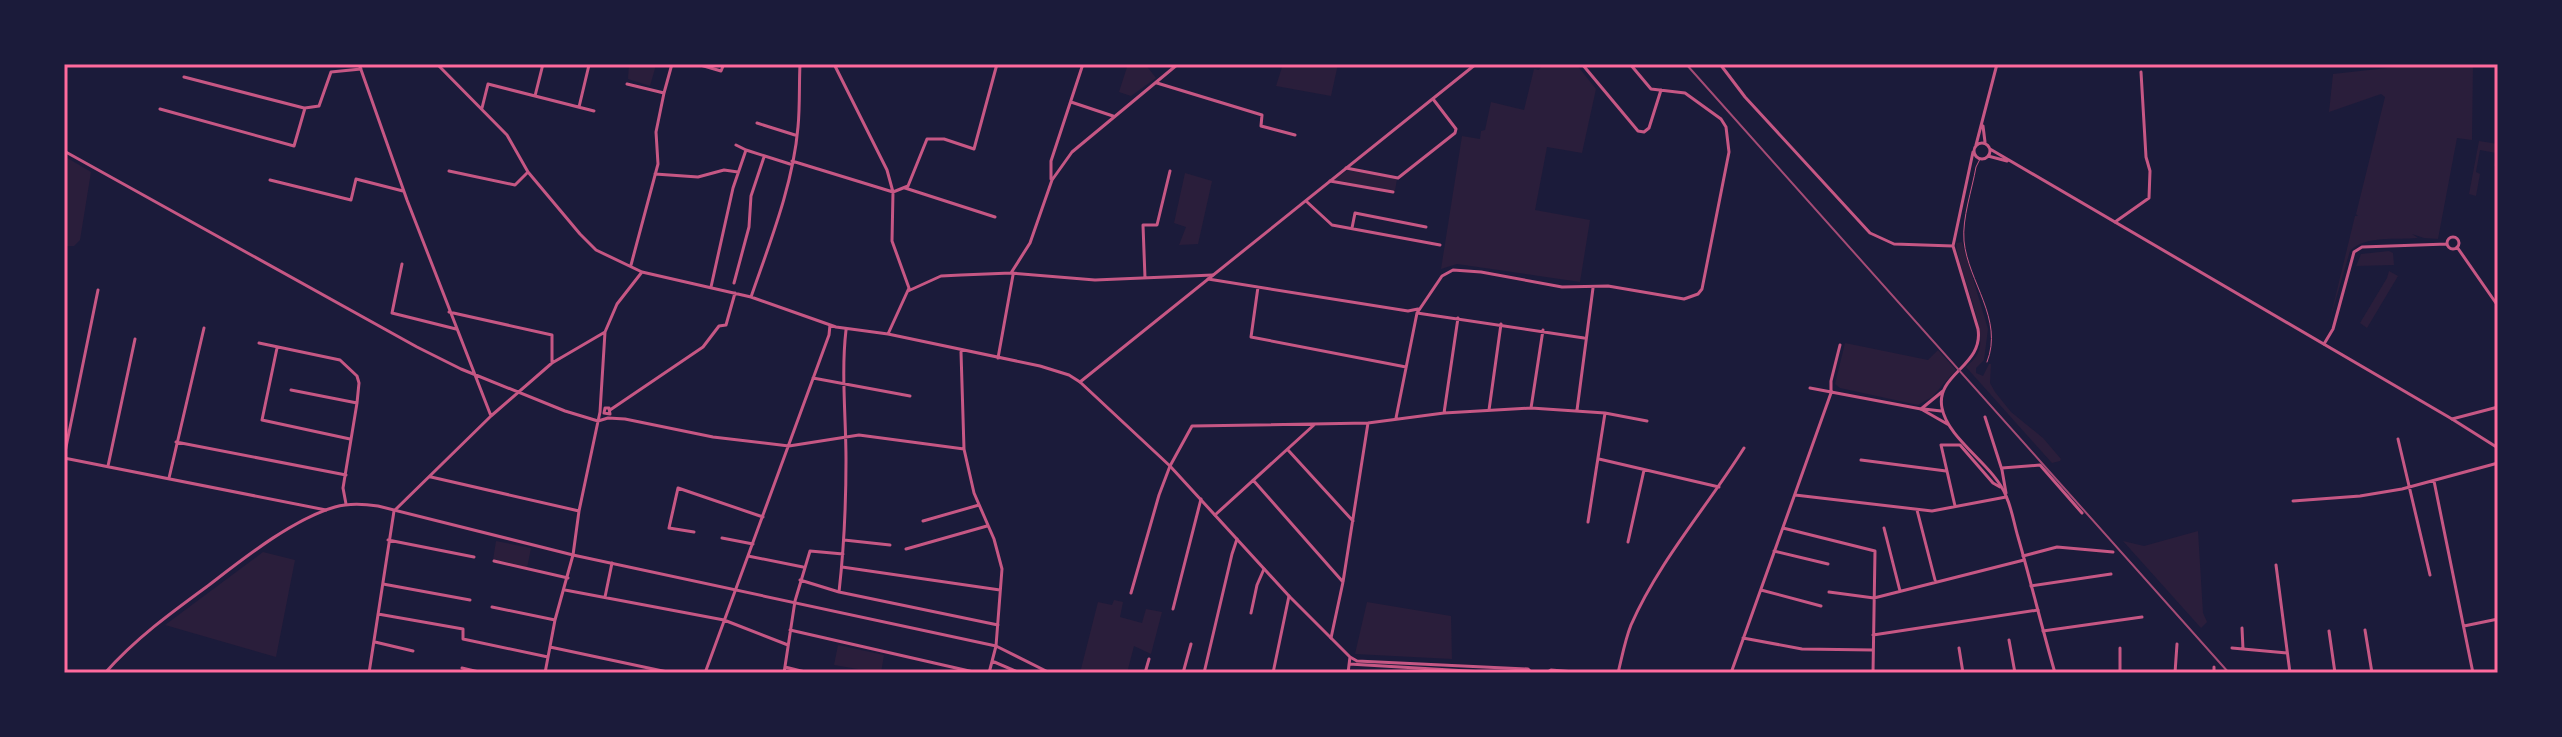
<svg xmlns="http://www.w3.org/2000/svg" width="2562" height="737" viewBox="0 0 2562 737" font-family="'Noto Sans',sans-serif">
  <style>
    .green { fill: #2a1e3b }
    .lines { fill: none; stroke-linecap: round; stroke-linejoin: round }
    .service { stroke: #c65784; stroke-width: 1 }
    .minor { stroke: #c65784; stroke-width: 3 }
    .tertiary { stroke: #c65784; stroke-width: 3 }
    .rail { stroke: #a44b75; stroke-width: 2 }
    .neatline { fill: none; stroke: #ff6b9d; stroke-width: 3 }
  </style>
  <rect width="100%" height="100%" fill="#1b1b3a"/>
  <path class="green" d="M629 64 656 65 650 86 628 79Z
    M1128 64H1145L1156 78 1131 96 1119 92Z
    M1283 64H1338L1331 96 1276 86Z
    M1543 64H1576L1596 89 1582 153 1547 147 1535 210 1590 220 1580 282 1457 264 1441 269 1462 136 1480 139 1481 131 1485 130 1491 102 1524 110 1534 69 1539 70Z
    M2398 64H2473L2472 140 2457 138 2438 239 2424 238 2412 234 2418 238C2397 240 2365 235 2350 251L2329 323 2355 216H2358L2356 214 2385 97 2381 94 2329 112 2333 74 2396 67Z
    M2479 141 2498 144V167L2494 166 2496 153 2480 150 2476 172 2480 174 2476 196 2469 194Z
    M64 156 91 172 80 240 74 246H64Z
    M1348 170 1397 179 1395 191 1333 180Z
    M1185 173 1212 181 1198 244 1179 245 1186 227 1174 223Z
    M1962 242 1988 329 1984 360 1976 368V373L1983 376 1989 364H1991L1990 383 1995 392 2011 412 2043 438 2061 459 2060 461 2052 463 1966 367C1970 363 1976 358 1978 353 1989 332 1958 270 1956 243Z
    M2389 251 2393 253 2394 265 2356 266 2361 254Z
    M2389 271 2398 276 2367 328 2360 323 2387 278Z
    M1845 343 1928 360 1938 350 1956 370 1932 397 1918 405 1840 388 1835 384Z
    M2198 531 2203 613 2207 622 2201 628 2123 541 2144 546Z
    M496 541 531 548 527 568 493 560Z
    M263 552 295 560 276 657 165 625Z
    M1114 600 1123 602 1120 617 1142 623 1146 609 1162 612 1151 654 1134 646 1127 673H1080L1098 602 1112 605Z
    M1367 602 1451 616 1452 659 1355 654Z
    M838 645 884 655 881 673 834 665Z"/>
  <g class="lines">
    <path class="service" d="M1980 159 1976 167C1972 190 1962 218 1964 241 1968 282 2004 319 1987 362"/>
    <path class="minor" d="M359 64 407 200 491 416
      M437 64 507 135 528 172 580 234 596 250 642 272 751 297 836 327 888 334 1040 366 1069 375 1080 382
      M697 64 721 71 724 64
      M834 64 887 170 893 192 892 241 909 288 888 334
      M1582 64 1638 131 1644 132 1649 128 1661 90
      M184 77 304 108
      M1157 83 1262 115 1261 126 1295 135
      M627 84 664 93 672 64
      M535 96 543 64
      M1071 102 1113 116
      M579 107 589 65 584 64
      M482 108 488 84 594 111
      M160 109 294 146 305 108 319 106 331 72 361 69
      M757 123 795 135
      M736 145 746 150
      M64 151 417 347 461 369 565 411 598 421 608 418 625 419 713 437 789 446 859 435 964 449
      M792 161 893 192 908 186 927 139H944L974 149 997 64
      M1346 168 1398 178 1455 133 1456 129 1433 99
      M449 171 515 185 527 173
      M655 174 698 177 724 170 738 172
      M1051 179V161L1083 64
      M270 180 351 200 356 179 403 191
      M1330 181 1393 192
      M905 188 995 217
      M1306 201 1332 225 1440 245
      M2115 222 2149 198 2150 171 2146 157 2141 72
      M1352 228 1355 213 1426 227
      M2447 243a6 6 0 1 1 12 0a6 6 0 1 1-12 0Z
      M2457 247 2498 306
      M402 264 392 313 456 329
      M631 265 658 164 656 132 664 93
      M1011 273 1030 243 1052 180 1072 152 1178 64
      M1145 278 1143 225H1157L1170 171
      M1208 279 1408 311 1418 309
      M734 283 749 227 751 196 764 157
      M711 287 733 188 746 150 790 164
      M1258 287 1251 337 1406 367
      M908 291 941 276 961 275 1011 273 1095 280 1213 275
      M751 297C770 242 793 185 798 127 800 106 799 85 800 64
      M449 312 552 335V363
      M1417 313 1584 338
      M259 343 340 360 357 376 359 383 357 403 343 488 346 504
      M2324 344 2333 329 2354 252 2362 247 2447 244
      M277 348 262 420 350 439
      M961 352 964 449 974 493 994 539 1002 569 996 646 989 673
      M998 358 1013 275
      M813 378 910 396
      M1810 388 1921 409
      M291 390 357 403
      M605 408H609L610 414 604 413Z
      M1531 408 1543 330
      M610 410 703 347 719 326 726 325 735 293
      M1489 410 1501 324
      M1577 410 1593 288
      M1444 413 1458 318
      M1985 417 2002 470 2006 493
      M1396 418 1417 313 1442 276 1453 270 1481 272 1562 287 1608 286 1684 299 1698 294 1702 289 1729 152 1726 127 1721 119 1685 93 1651 89 1630 64
      M2452 419 2498 407
      M2398 439 2430 575
      M176 442 346 475
      M1288 450 1353 521
      M64 457 98 290
      M64 458 326 510
      M1599 459 1719 487
      M1861 460 1946 471
      M108 466 135 339
      M2002 468 2040 465 2082 513
      M431 477 579 511
      M169 478 204 328
      M1253 480 1343 582
      M2434 481 2473 673
      M1795 495 1932 511 2006 497
      M2293 501 2360 496 2402 489 2498 463
      M1955 506 1941 445H1960L1993 483 2000 487
      M1917 510 1935 580
      M1215 515 1315 424
      M923 521 979 505
      M1588 522 1605 413
      M1783 528 1875 551 1873 673
      M1884 528 1900 591
      M694 532 669 528 678 488 763 517
      M722 538 753 544
      M388 540 474 557
      M844 540 890 545
      M1628 542 1644 470
      M906 549 987 526
      M1774 551 1828 564
      M748 556 803 567
      M2023 556 2057 547 2113 552
      M494 561 568 578
      M2276 565 2290 673
      M842 567 1000 590
      M800 580 839 592 998 625
      M383 584 470 600
      M2031 586 2111 574
      M565 590 724 620 788 645
      M1761 590 1821 606
      M839 592C844 548 846 504 846 460 846 417 841 373 846 330
      M1829 592 1874 598 2024 560
      M1131 593 1159 495 1170 466 1192 426 1368 423 1444 413 1531 408 1605 413 1647 421
      M605 597 612 563
      M492 607 555 620
      M1173 609 1201 499
      M1251 613 1257 585 1264 569
      M378 614 463 629V639L548 657
      M2464 626 2498 619
      M2242 628 2243 649
      M64 629 65 626
      M790 630 978 673
      M2365 630 2372 673
      M2043 631 2142 617
      M2329 631 2335 673
      M1873 635 2038 610
      M1331 638 1343 582 1368 423
      M1743 638 1802 649 1873 650
      M2009 640 2015 673
      M375 642 413 651
      M550 647 672 673
      M1959 648 1963 673
      M2120 648V673
      M2232 648 2287 653
      M992 661 1020 673
      M785 667 809 673
      M462 668 483 673
      M369 673 394 511 491 416 552 363 605 332
      M545 673 555 620 573 555 579 511 600 412 605 332 617 304 642 272
      M705 673 829 335 830 325
      M784 673 795 601 810 551 843 554
      M1145 673 1149 659
      M1183 673 1191 644
      M1204 673 1232 554 1237 539
      M1273 673 1289 596
      M1618 673C1622 657 1625 640 1631 625 1659 561 1707 507 1744 448
      M1731 673 1831 393V381L1840 345
      M2175 673 2177 644
      M2214 673V667
      M2497 673H2498"/>
    <path class="tertiary" d="M1476 64 1080 382 1170 466 1289 596 1350 657 1357 661 1528 669 1532 673
      M1720 64 1745 97 1870 233 1894 244 1953 246
      M1983 126 1985 142
      M1974 151a8 8 0 1 1 16 0a8 8 0 1 1-16 0Z
      M1976 145 1997 64
      M1990 149 2452 419 2498 448
      M1973 152 1953 246 1978 329C1984 366 1935 374 1942 408 1948 440 1994 465 2006 496 2012 509 2014 524 2018 537 2031 582 2042 628 2055 673
      M1988 156 2007 161
      M1921 409 1949 425
      M1921 409 1943 391
      M1924 409 1941 411
      M1349 664 1501 673
      M105 673C136 638 172 612 209 585 244 558 293 519 335 507 349 503 364 504 378 506L573 555 996 646 1050 673
      M1348 673 1350 657
      M1546 673 1551 670 1586 673"/>
    <path class="rail" d="M1686 64 2229 673"/>
  </g>
  <rect width="2562" height="737" fill="none" stroke="#1b1b3a" stroke-width="132"/>
  <rect x="66" y="66" width="2430" height="605" class="neatline"/>
</svg>
